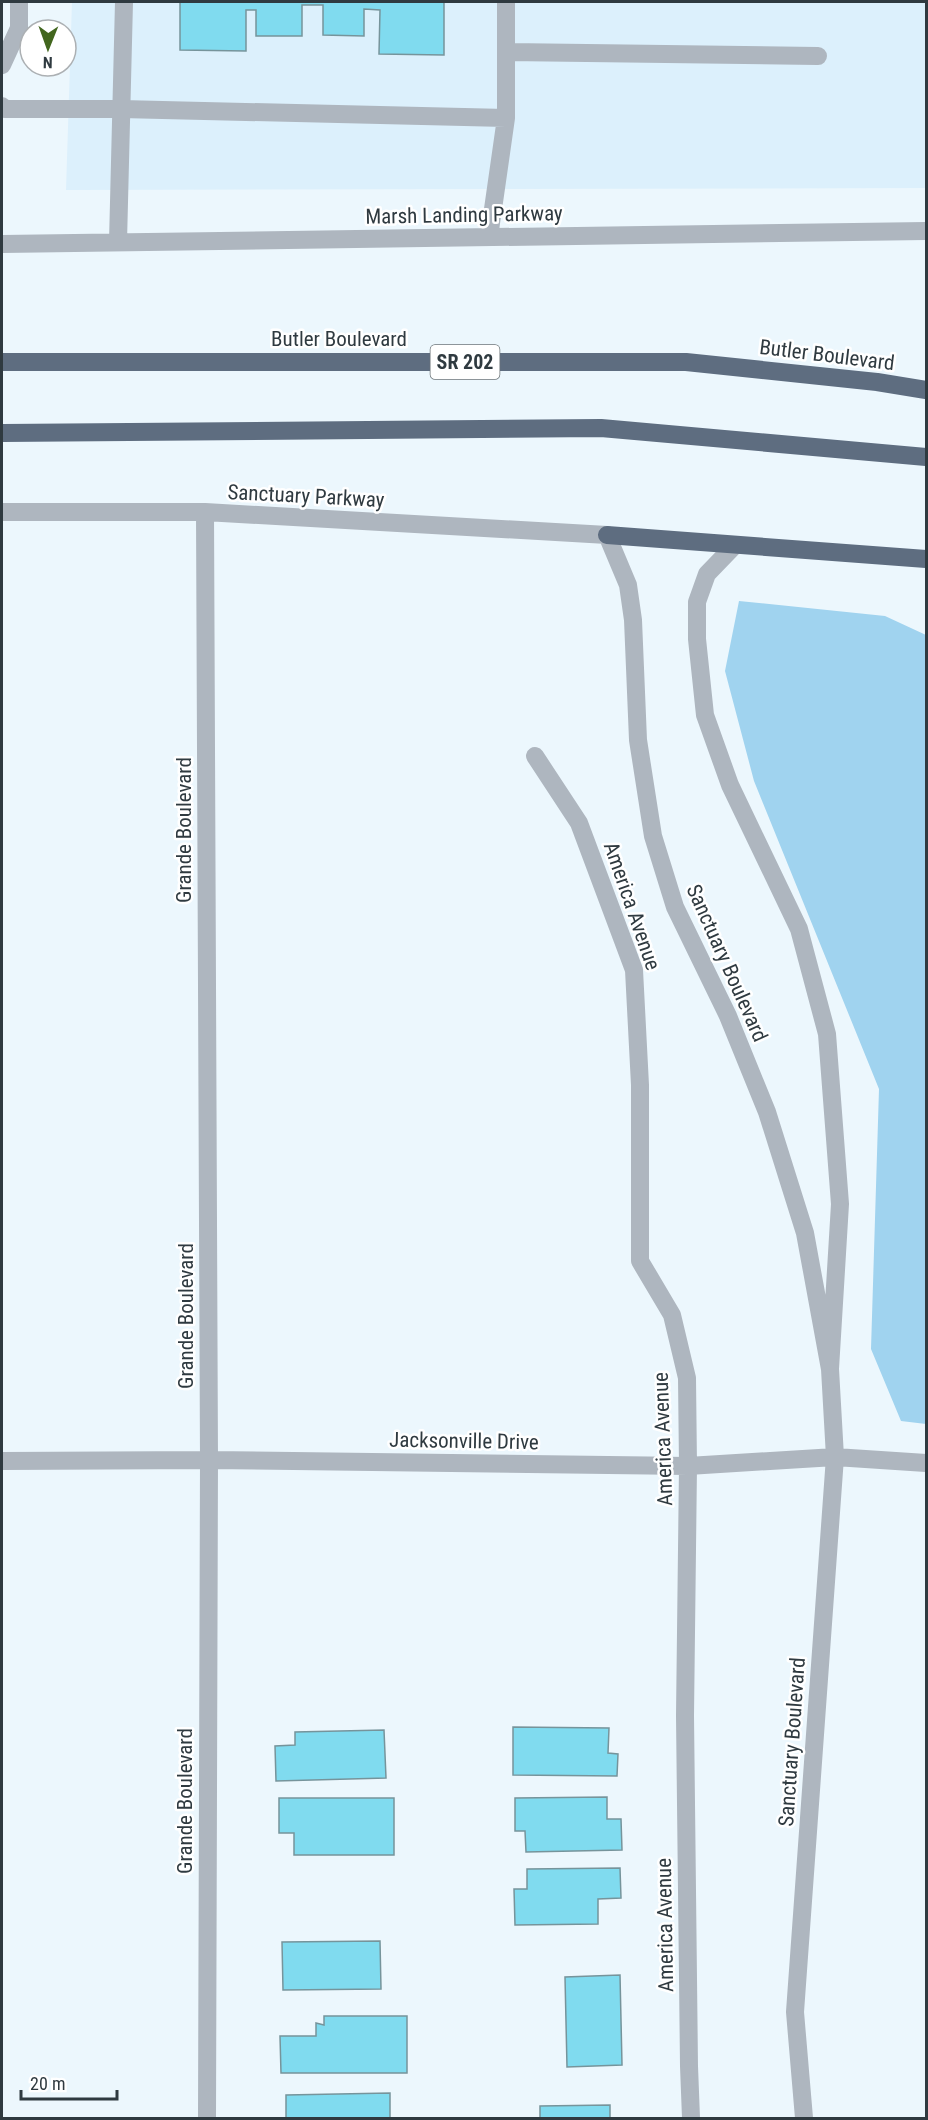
<svg xmlns="http://www.w3.org/2000/svg" width="928" height="2120" viewBox="0 0 928 2120" font-family="'Roboto Condensed',sans-serif">
  <style>
    .built { fill: #dcf0fc }
    .green { fill: #a0d3ef }
    .building { fill: #80dbef; stroke: #76949b; stroke-width: 1.5 }
    .lines { fill: none; stroke-linecap: round; stroke-linejoin: round }
    .minor { stroke: #aeb6bf; stroke-width: 18 }
    .highway { stroke: #5e6d80; stroke-width: 18 }
    .labels { text-anchor: middle; dominant-baseline: central; stroke-width: 5; stroke-linejoin: round; paint-order: stroke }
    .shield { fill: #fff; stroke: #6d7579; stroke-width: 1.5 }
    .shield-label { font-size: 20px; font-weight: bold; fill: #2f3a40 }
    .street-label { font-size: 21px; fill: #2f3a40; stroke: #fff }
  </style>
  <rect width="100%" height="100%" fill="#ecf7fd"/>
  <path class="built" d="M72 2H926V188L66 190Z"/>
  <path class="green" d="M739 601 885 616 926 635V1424L901 1421 871 1349 879 1089 754 781 725 671Z"/>
  <path class="building" d="M180 2H444V55L379 54 380 10 364 9V36L323 35V5H302V36H256V10H246V51L180 50Z
    M513 1727 609 1728 608 1753 618 1754 617 1776 513 1775Z
    M384 1730 386 1778 276 1781 275 1746 295 1745V1732Z
    M607 1797V1819H621L622 1850 526 1852 525 1831H515V1798Z
    M279 1798H394V1855H294V1833H279Z
    M620 1868 621 1898 598 1899V1924L515 1925 514 1889H527V1869Z
    M380 1941 381 1989 283 1990 282 1942Z
    M620 1975 622 2065 567 2067 565 1977Z
    M324 2016H407V2073H281L280 2036H316V2023L324 2025Z
    M390 2093V2118H286V2095Z
    M610 2105V2118H540V2106Z"/>
  <g class="lines">
    <path class="minor" d="M506 52 818 56
      M2 65 19 28V2
      M2 106 5 109H121L506 118
      M489 237 506 118V2
      M118 242 124 2
      M2 244 926 231
      M2 512H205L607 535 628 585 633 620 638 740 653 836 675 907 728 1016 767 1112 805 1233 830 1369 840 1204 827 1034 799 929 730 785 705 715 697 639V602L707 574 735 545
      M205 512 209 1460 207 2118
      M535 756 579 823 634 970 640 1085V1261L672 1315 687 1378 688 1466 685 1716 689 2066 691 2118
      M2 1461 209 1460 688 1466 835 1457 926 1463
      M804 2118 795 2012 835 1457 830 1369"/>
    <path class="highway" d="M2 362H686L877 382 926 390
      M2 433 601 428 926 457
      M607 535 926 559"/>
  </g>
  <g class="labels">
    <rect class="shield" x="430.5" y="345" width="69" height="34" rx="4.5"/>
    <g class="shield-label">
      <text x="465" y="362">SR 202</text>
    </g>
    <g class="street-label">
      <text transform="translate(464 215) rotate(-1)">Marsh Landing Parkway</text>
      <text x="339" y="339">Butler Boulevard</text>
      <text transform="translate(827 355) rotate(7)">Butler Boulevard</text>
      <text transform="translate(306 496) rotate(3)">Sanctuary Parkway</text>
      <text transform="translate(184 830) rotate(-90)">Grande Boulevard</text>
      <text transform="translate(632 906) rotate(71)">America Avenue</text>
      <text transform="translate(727 963) rotate(66)">Sanctuary Boulevard</text>
      <text transform="translate(186 1316) rotate(-90)">Grande Boulevard</text>
      <text transform="translate(663 1439) rotate(-92)">America Avenue</text>
      <text transform="translate(464 1441) rotate(1)">Jacksonville Drive</text>
      <text transform="translate(792 1742) rotate(-86)">Sanctuary Boulevard</text>
      <text transform="translate(185 1801) rotate(-90)">Grande Boulevard</text>
      <text transform="translate(665 1925) rotate(-91)">America Avenue</text>
    </g>
  </g>
  <rect width="928" height="2120" fill="none" stroke="#2f3a40" stroke-width="6"/>
  <g transform="translate(48 48) rotate(181)"><circle r="28" fill="#ffffff" stroke="#acb0b3" stroke-width="1.5"/>
  <path d="M0-4.5L10 22L0 15L-10 22Z" fill="#42661e"/>
  <text y="-9" font-size="16" font-weight="bold" text-anchor="middle" fill="#2f3a40">N</text>
  </g>
  <path d="M21 2090v9h96v-9" fill="none" stroke="#2f3a40" stroke-width="3"/>
  <text x="30" y="2090" font-size="18" fill="#2f3a40" stroke="#ffffff" stroke-width="4.5" paint-order="stroke">20 m</text>
</svg>
